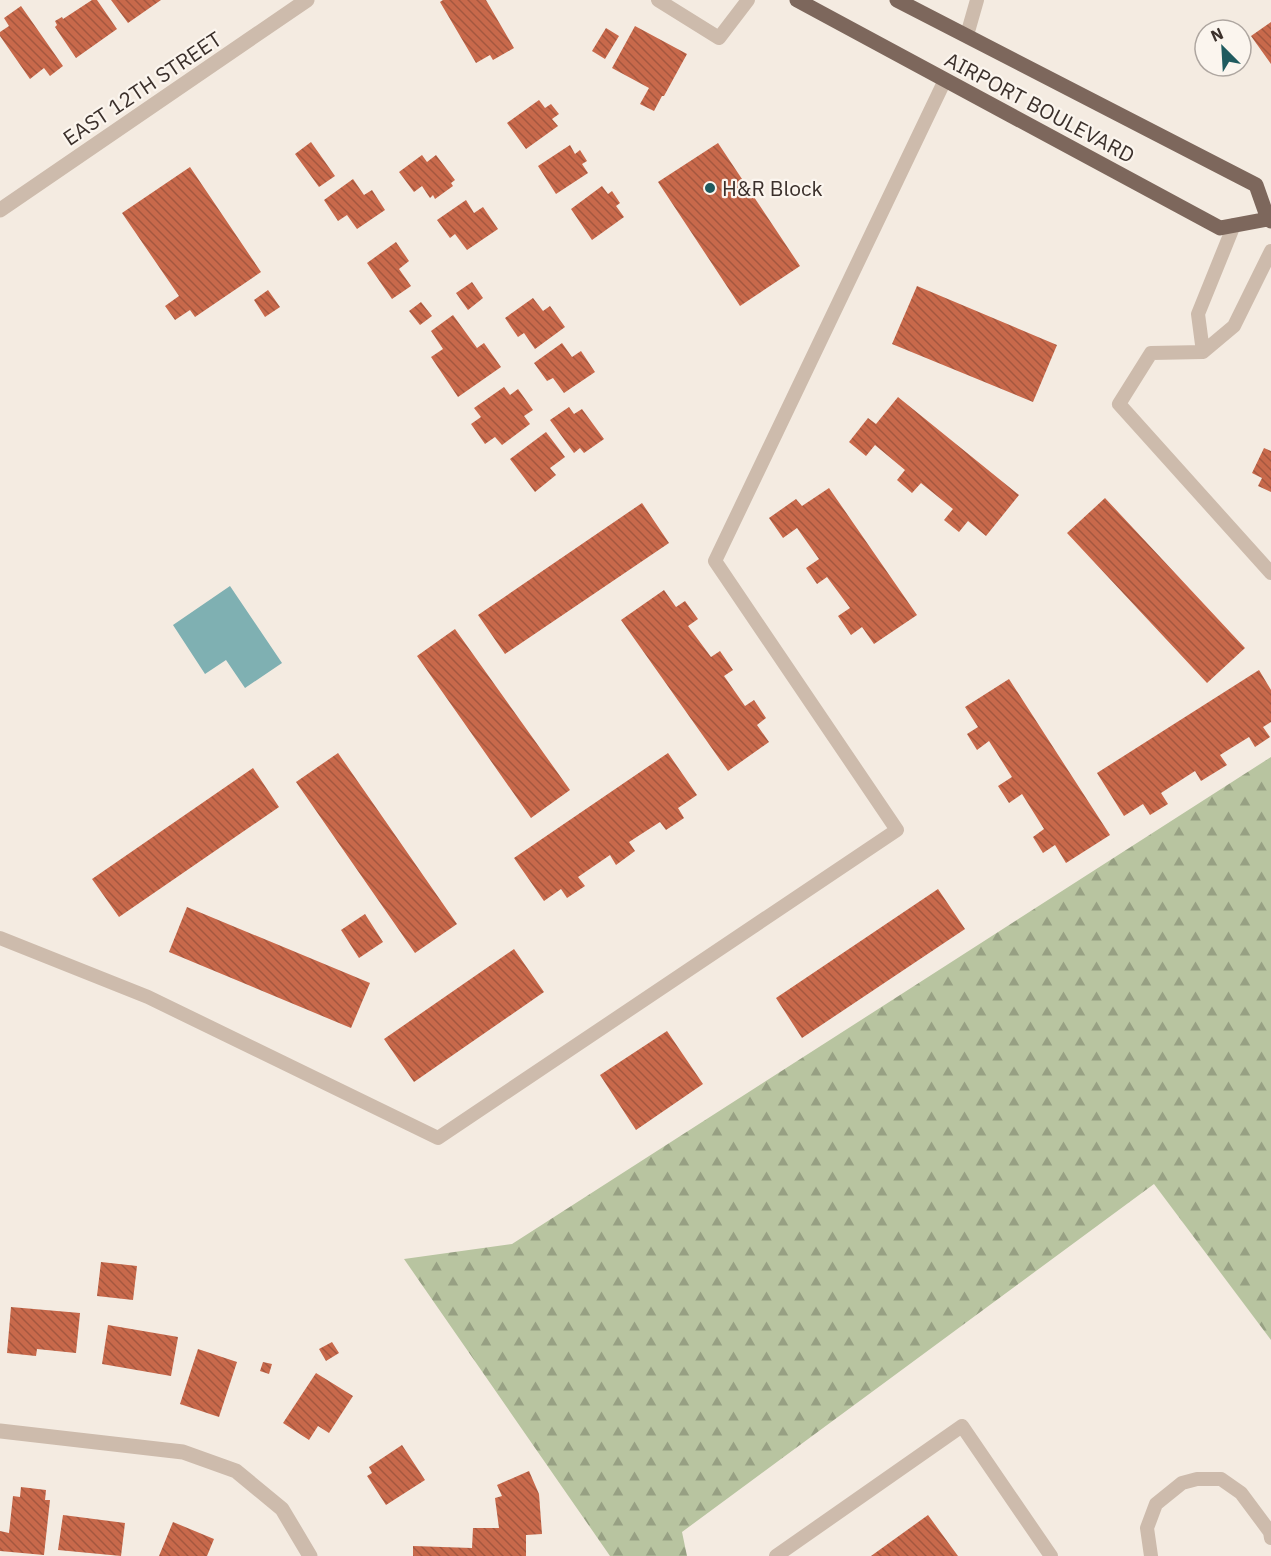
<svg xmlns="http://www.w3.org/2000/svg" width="1271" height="1556" viewBox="0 0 1271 1556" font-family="'IBM Plex Sans',sans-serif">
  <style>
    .forest { fill: url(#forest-firs) }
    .water { fill: #7fb0b2 }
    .building { fill: url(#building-back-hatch) }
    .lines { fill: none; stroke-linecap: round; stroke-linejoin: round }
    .service { stroke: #cdbbac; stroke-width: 14 }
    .minor { stroke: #cdbbac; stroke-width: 15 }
    .tertiary { stroke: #cdbbac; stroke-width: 15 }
    .primary { stroke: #7d675c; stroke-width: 15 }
    .poi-dot { fill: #1f5a5e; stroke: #fbf5ee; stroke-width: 2 }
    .labels { text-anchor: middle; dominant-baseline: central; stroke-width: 4.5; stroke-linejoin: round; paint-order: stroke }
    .street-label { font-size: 21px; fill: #3b302b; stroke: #fbf5ee }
    .poi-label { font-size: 21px; fill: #3b302b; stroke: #fbf5ee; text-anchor: start }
  </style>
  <defs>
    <pattern id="forest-firs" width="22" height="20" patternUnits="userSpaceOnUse" patternTransform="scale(1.5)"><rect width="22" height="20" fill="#b8c4a0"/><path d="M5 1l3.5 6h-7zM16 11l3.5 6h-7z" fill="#97a083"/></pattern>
    <pattern id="building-back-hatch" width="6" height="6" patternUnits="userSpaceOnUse" patternTransform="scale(1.5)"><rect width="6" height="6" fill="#c8694b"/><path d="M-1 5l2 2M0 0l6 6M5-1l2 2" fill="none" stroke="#a4573f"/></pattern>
  </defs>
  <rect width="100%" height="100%" fill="#f4ebe1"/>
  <path class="forest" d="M1271 757V1340L1154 1184 682 1532 687 1556H610L404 1259 512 1244Z"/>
  <path class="water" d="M230 586 282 663 245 688 226 660 205 674 173 625Z"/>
  <path class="building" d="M92 0H97L117 29 76 58 55 27 57 25 55 21 62 17 63 19Z
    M111 0H161L128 23Z
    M443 0H486L514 48 493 60 490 55 476 63 440 2Z
    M21 6 63 66 50 76 44 68 30 79 0 36V32L9 26 4 18Z
    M1271 22V64L1251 36Z
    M635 26 687 54 664 96H662L654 111 640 104 649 88 612 68Z
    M606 28 619 36 605 59 592 51Z
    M539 100 545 108 551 104 559 114 552 119 558 126 526 149 507 123Z
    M311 142 335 176 319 187 295 154Z
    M718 143 800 266 740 306 658 182Z
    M570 145 575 154 580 150 587 161 582 164 588 173 556 194 538 166Z
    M422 155 427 162 436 155 455 180 451 183 453 186 435 199 433 195 430 198 422 186 414 192 399 172Z
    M190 167 261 272 195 317 190 310 175 320 165 306 179 296 122 213Z
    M353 179 364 195 372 190 385 210 357 229 347 215 338 221 324 200Z
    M602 186 608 194 612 191 620 203 616 206 624 217 592 240 571 209Z
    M466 200 474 213 483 207 498 229 467 250 455 234 450 238 437 220Z
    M396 242 409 261 399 269 411 286 392 299 367 263Z
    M472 282 483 298 468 310 456 293Z
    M917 286 1057 345 1033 402 892 344Z
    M268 290 280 307 265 317 254 300Z
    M533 298 543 311 550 306 565 327 535 349 524 333 518 337 505 318Z
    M421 302 432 316 420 325 409 311Z
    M453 315 477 348 484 343 501 367 458 397 431 357 443 349 431 331Z
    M562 343 572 357 581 351 595 372 564 393 553 378 547 381 534 363Z
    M504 387 510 395 518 389 533 410 524 416 530 424 502 445 495 437 485 444 471 424 481 417 474 408Z
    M898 397 1019 495 986 536 968 521 959 532 944 520 953 509 921 483 912 493 897 480 905 470 875 445 866 456 849 442 868 418 876 424Z
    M569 407 574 414 582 409 604 439 584 453 580 448 574 453 550 420Z
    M546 432 565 457 550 468 556 475 535 492 510 459Z
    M1264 448 1271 451V492L1258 486 1262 478 1252 473Z
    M829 488 917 615 874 644 862 627 851 635 838 616 850 608 827 577 817 584 806 568 819 559 797 528 783 538 769 518 796 499 802 506Z
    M1105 498 1245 648 1207 683 1067 533Z
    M642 503 669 543 505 654 478 615Z
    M664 590 676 607 685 601 698 619 688 626 711 657 720 651 733 670 724 676 745 706 754 700 766 718 757 725 769 742 728 771 621 620Z
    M455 629 570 790 531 818 417 656Z
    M1259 670 1271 690V722L1263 727 1270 737 1255 747 1249 737 1220 755 1227 765 1201 781 1195 771 1161 793 1168 804 1150 815 1143 804 1124 816 1097 773Z
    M1009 679 1110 835 1066 863 1055 845 1043 853 1033 837 1044 829 1022 794 1009 803 998 786 1012 777 989 741 977 750 967 734 978 727 965 707Z
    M338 753 457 924 415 953 296 782Z
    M668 753 697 795 678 808 684 818 666 830 660 822 629 842 635 851 616 865 610 855 578 877 585 886 567 898 561 889 544 901 514 858Z
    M253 768 279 807 119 917 92 879Z
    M938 889 965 929 802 1038 776 998Z
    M187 907 370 983 351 1028 169 952Z
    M365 914 383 942 359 958 341 930Z
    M514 949 544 992 414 1082 384 1039Z
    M667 1031 703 1084 636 1130 600 1075Z
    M101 1262 137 1266 133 1300 97 1296Z
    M11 1307 80 1313 76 1353 37 1349 36 1356 7 1353Z
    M108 1325 178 1337 171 1376 102 1364Z
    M332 1342 339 1353 326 1361 319 1349Z
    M198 1349 237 1362 219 1417 180 1404Z
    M263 1362 272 1364 269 1374 260 1371Z
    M316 1373 353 1396 329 1433 318 1426 309 1440 283 1423Z
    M402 1445 425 1480 386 1505 367 1476 372 1473 369 1467Z
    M529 1471 539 1494 542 1534 526 1535V1556H413V1546L472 1548 473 1528H499L495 1498 502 1496 497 1485Z
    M21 1487 46 1490 45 1500H50L44 1555 0 1551V1531L9 1533 13 1496 20 1497Z
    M63 1515 125 1523 121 1556 58 1550Z
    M928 1515 958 1556H871Z
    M173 1522 214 1539 207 1556H159Z"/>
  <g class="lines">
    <path class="service" d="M658 0 719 38 748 0
      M967 35 977 0
      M1271 251 1234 326 1203 352 1151 353 1119 404 1271 573
      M1203 352 1198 314 1234 225
      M0 938 148 997 438 1138 897 830 715 561 945 80
      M776 1556 962 1426 1051 1556
      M1151 1556 1147 1528 1156 1504 1182 1483 1197 1479H1221L1241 1493 1270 1532 1271 1538"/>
    <path class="minor" d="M0 1431 183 1452 236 1471 282 1509 310 1556"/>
    <path class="tertiary" d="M0 210 307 0"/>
    <path class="primary" d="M797 0 1220 228 1268 219 1271 221
      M897 0 1256 185 1268 219"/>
  </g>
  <circle class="poi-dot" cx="710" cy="188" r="6"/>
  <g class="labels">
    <g class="street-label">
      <text transform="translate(142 88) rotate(-34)">EAST 12TH STREET</text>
      <text transform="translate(1040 107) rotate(28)">AIRPORT BOULEVARD</text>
    </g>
    <g class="poi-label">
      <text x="722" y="188">H&amp;R Block</text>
    </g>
  </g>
  <g transform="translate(1223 48) rotate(336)"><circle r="28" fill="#fbf5ee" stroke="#aea6a0" stroke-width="1.5"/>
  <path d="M0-4.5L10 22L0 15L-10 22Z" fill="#1f5a5e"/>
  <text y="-9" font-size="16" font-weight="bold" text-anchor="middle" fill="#3b302b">N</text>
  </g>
</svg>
